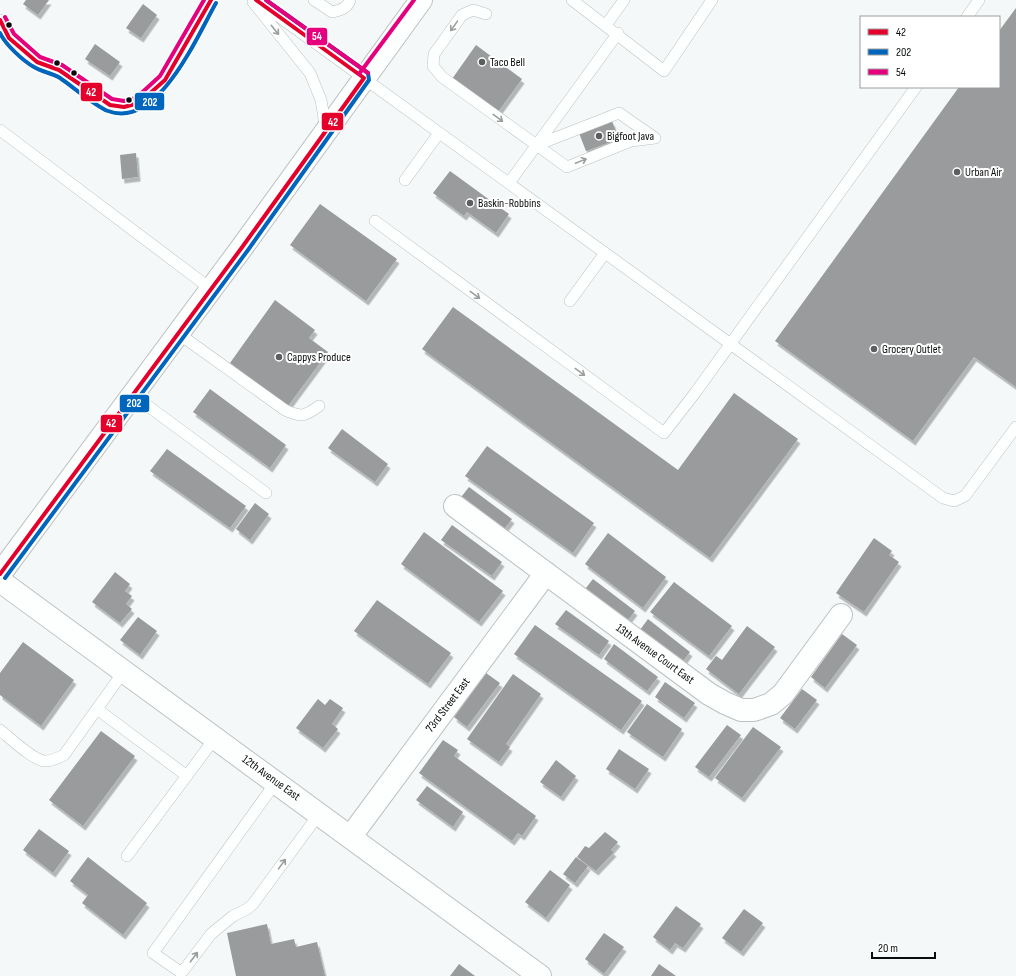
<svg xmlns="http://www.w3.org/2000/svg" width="1016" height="976" viewBox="0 0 1016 976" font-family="'Sofia Sans Condensed',sans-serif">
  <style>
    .building { fill: #999b9c; filter: url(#shadow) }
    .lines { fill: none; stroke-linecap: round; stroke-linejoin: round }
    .lane-casing { stroke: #bec1c1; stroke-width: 12 }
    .street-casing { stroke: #bec1c1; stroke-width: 24 }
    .primary-casing { stroke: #bec1c1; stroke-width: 24 }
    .lane { stroke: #fdfefe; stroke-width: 11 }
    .street { stroke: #fdfefe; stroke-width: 22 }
    .primary { stroke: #fdfefe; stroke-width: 22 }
    .bus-1-casing { stroke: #fff; stroke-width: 7 }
    .bus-2-casing { stroke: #fff; stroke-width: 7 }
    .bus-3-casing { stroke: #fff; stroke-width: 7 }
    .bus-1 { stroke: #e4002b; stroke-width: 4 }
    .bus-2 { stroke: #0065bd; stroke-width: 4 }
    .bus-3 { stroke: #e5007d; stroke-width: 4 }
    .oneway { stroke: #9c9d9d }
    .bus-dot { fill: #0a0c0c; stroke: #fff; stroke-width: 1.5 }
    .poi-dot { fill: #5c5f5f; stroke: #fff; stroke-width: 1.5 }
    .labels { text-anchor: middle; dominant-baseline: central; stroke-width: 4; stroke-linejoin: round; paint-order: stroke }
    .poi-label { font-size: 12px; fill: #0a0c0c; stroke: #fff; text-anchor: start }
    .street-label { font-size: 12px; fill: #0a0c0c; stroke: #fff }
    .line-badge { stroke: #fff; stroke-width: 1.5 }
    .badge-label { font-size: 11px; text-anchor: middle; font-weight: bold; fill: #fff }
  </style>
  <defs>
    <filter id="shadow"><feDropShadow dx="2.5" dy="4.5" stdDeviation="0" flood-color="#0004"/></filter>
  </defs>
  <rect width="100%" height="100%" fill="#f4f8f9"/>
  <path class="building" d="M26 0H49L38 15 23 4Z
    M143 4 157 15 141 38 126 28Z
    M1016 8V387L974 357 913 441 775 341 959 87H999V31Z
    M95 44 120 62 110 76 85 59Z
    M476 45 522 79 498 112 452 79Z
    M612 121 619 139 586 151 579 133Z
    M136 153 138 177 122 179 120 155Z
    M450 171 509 214 496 233 467 212 464 216 433 193Z
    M320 204 397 259 366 301 290 245Z
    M275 300 315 330 309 338 328 352 288 406 230 363Z
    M453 307 678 470 734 393 798 439 710 558 422 349Z
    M210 389 286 445 270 468 193 412Z
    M342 429 388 464 375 482 328 448Z
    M487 446 594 523 573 553 465 476Z
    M167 449 246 506 230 528 150 471Z
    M469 487 512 519 501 533 458 501Z
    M255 503 269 514 250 540 236 529Z
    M452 525 502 562 492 576 441 540Z
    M424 532 503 591 479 622 401 564Z
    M608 533 666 577 643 608 585 564Z
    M874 538 892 551 889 555 899 562 864 612 836 593Z
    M115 572 130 584 125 591 132 596 126 604 132 609 120 623 92 602Z
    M593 579 635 611 624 625 582 593Z
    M674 582 732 626 709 656 650 612Z
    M377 600 451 653 428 684 354 631Z
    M566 610 609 641 599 655 555 624Z
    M138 617 157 631 140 655 120 640Z
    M648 619 690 652 679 666 637 634Z
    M535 625 642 701 621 730 514 654Z
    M747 626 775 647 739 694 706 669 716 656 722 660Z
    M842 634 857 645 825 688 811 677Z
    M23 642 74 680 41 726 0 695V673Z
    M614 644 658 677 647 691 604 659Z
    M486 673 500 683 467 727 454 717Z
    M513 674 541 694 506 744 510 747 499 762 467 739Z
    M665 682 695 703 684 718 655 697Z
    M802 689 817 700 795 729 780 718Z
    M318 699 325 705 330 699 343 708 332 724 338 729 323 748 296 728Z
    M647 704 682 729 663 757 627 732Z
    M727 725 741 735 709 777 695 767Z
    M753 727 781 747 742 798 715 778Z
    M101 731 135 756 83 826 49 800Z
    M443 740 458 750 454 756 536 816 522 836 518 833 512 841 419 773Z
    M619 749 649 769 635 789 606 769Z
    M556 760 576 776 561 797 540 782Z
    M427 786 463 812 453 827 416 800Z
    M39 829 69 851 53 873 23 850Z
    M605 832 618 842 611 850 614 852 596 871 577 857 585 846 589 848Z
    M88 857 147 903 123 935 82 903 88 895 70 881Z
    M576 857 588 866 575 883 563 874Z
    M550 870 570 885 546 918 525 902Z
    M676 906 701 924 683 948 675 943 670 950 653 937Z
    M744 909 763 923 741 952 722 938Z
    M267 924 271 944 294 939 296 947 317 942 325 976H236L227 933Z
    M604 933 624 947 604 974 585 959Z
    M459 964 475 976H450Z
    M659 964 676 976H651Z"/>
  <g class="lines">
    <defs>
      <path id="lane" d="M256 0 943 498 954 501 965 496 1016 427
        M314 0 332 12C340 10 347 9 350 0
        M572 0 664 71 712 0
        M253 2 310 73 321 100 326 130
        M486 14 473 10 462 15 434 54 433 66 442 77 567 167 631 141 655 138
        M967 17 979 0
        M0 20 9 38 37 62 59 70 110 105 124 107 139 103 165 80 211 0
        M606 25 624 0
        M0 130 211 289
        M537 145 619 113 655 138
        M405 180 439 133
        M509 183 618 33
        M375 221 664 433 695 393 916 87
        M570 301 605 253
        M179 334 285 410C302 418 305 416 319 406
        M133 395 266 493
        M97 709 187 776
        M0 730C10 738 35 762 46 761 52 761 58 758 64 755L124 671
        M276 782 153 953 179 971H183L211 934 233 916 247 909 253 904 319 814
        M127 856 215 738"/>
      <path id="street" d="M455 506 709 694 725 703 741 710H754L771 704 783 694 841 615
        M0 581 540 976
        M351 836 546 573"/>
      <path id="primary" d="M0 574 243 246 421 0"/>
    </defs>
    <use href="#lane" class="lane-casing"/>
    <use href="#street" class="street-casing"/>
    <use href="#primary" class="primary-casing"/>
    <use href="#lane" class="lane"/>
    <use href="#street" class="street"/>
    <use href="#primary" class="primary"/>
    <defs>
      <path id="bus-1" d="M0 20 9 38 37 62 59 70 110 105 124 107 139 103 165 80 211 0
        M0 574 243 246 364 78 256 0"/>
      <path id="bus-2" d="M0 33C5 44 23 61 34 67 42 72 52 73 60 78 72 86 95 106 108 111 158 130 197 36 216 3
        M5 578 248 250 369 80 368 73 266 0"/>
      <path id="bus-3" d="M266 0 368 73
        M5 17 14 34 40 57 62 65 112 99 124 101 136 98 160 76 204 0
        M359 74 414 0"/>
    </defs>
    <use href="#bus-1" class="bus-1-casing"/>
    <use href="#bus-2" class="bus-2-casing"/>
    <use href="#bus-3" class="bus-3-casing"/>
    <use href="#bus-1" class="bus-1"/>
    <use href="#bus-2" class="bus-2"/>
    <use href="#bus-3" class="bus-3"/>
  </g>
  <defs><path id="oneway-shaft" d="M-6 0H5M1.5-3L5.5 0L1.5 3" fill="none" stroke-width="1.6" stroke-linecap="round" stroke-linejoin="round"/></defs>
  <g class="oneway">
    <use href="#oneway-shaft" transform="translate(454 26) rotate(125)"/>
    <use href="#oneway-shaft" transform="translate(275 30) rotate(51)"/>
    <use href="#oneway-shaft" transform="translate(498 118) rotate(36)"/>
    <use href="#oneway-shaft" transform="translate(581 161) rotate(-22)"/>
    <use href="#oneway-shaft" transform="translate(475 295) rotate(36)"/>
    <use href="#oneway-shaft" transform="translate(580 372) rotate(36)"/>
    <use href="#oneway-shaft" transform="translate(282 864) rotate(-54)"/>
    <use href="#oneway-shaft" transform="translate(194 957) rotate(-53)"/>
  </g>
  <g class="bus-dot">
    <circle cx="9" cy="25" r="3.5"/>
    <circle cx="57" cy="63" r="3.5"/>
    <circle cx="74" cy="73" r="3.5"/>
    <circle cx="129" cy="100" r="3.5"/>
  </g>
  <g class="poi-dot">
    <circle cx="482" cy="62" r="4"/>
    <circle cx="599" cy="136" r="4"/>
    <circle cx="957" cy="172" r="4"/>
    <circle cx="470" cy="203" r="4"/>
    <circle cx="874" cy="349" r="4"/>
    <circle cx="279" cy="357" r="4"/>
  </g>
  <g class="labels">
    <g class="poi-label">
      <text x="490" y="62">Taco Bell</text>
      <text x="607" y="136">Bigfoot Java</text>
      <text x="965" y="172">Urban Air</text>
      <text x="478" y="203">Baskin-Robbins</text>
      <text x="882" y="349">Grocery Outlet</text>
      <text x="287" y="357">Cappys Produce</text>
    </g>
    <g class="street-label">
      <text transform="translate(655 654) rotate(36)">13th Avenue Court East</text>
      <text transform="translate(448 705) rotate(-53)">73rd Street East</text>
      <text transform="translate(271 778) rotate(36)">12th Avenue East</text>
    </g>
  </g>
  <g class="line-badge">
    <rect x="306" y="27" width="22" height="19" rx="4" fill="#e5007d"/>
    <rect x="80" y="82" width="23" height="20" rx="4" fill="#e4002b"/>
    <rect x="134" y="92" width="31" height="19" rx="4" fill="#0065bd"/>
    <rect x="321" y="112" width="23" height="19" rx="4" fill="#e4002b"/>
    <rect x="119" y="394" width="31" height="19" rx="4" fill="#0065bd"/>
    <rect x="100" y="414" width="23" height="19" rx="4" fill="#e4002b"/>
  </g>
  <g class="badge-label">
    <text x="317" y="40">54</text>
    <text x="91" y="96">42</text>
    <text x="150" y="106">202</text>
    <text x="333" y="126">42</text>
    <text x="134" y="407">202</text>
    <text x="111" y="427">42</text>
  </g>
  <rect x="860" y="16" width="140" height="72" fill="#ffffff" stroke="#9d9e9e"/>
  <rect x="868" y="29" width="20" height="6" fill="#e4002b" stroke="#9d9e9e"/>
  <text x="896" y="36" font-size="12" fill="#0a0c0c">42</text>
  <rect x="868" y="49" width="20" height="6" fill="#0065bd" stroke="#9d9e9e"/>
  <text x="896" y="56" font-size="12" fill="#0a0c0c">202</text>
  <rect x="868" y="69" width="20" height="6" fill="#e5007d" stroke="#9d9e9e"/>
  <text x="896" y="76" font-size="12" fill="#0a0c0c">54</text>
  <path d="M872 952v6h63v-6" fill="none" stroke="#0a0c0c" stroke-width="2"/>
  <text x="878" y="952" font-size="12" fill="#0a0c0c" stroke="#ffffff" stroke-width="3" paint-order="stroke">20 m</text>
</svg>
